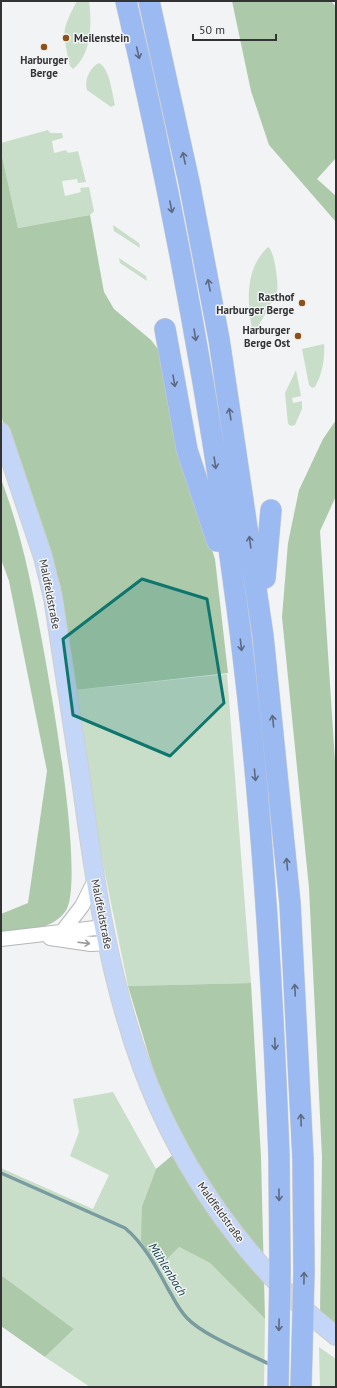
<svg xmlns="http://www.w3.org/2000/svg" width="337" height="1388" viewBox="0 0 337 1388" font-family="'PT Sans',sans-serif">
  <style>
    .green { fill: #c9dec8 }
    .forest { fill: #acc9aa }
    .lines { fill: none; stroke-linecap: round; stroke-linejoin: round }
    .stream { stroke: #799ca1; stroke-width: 3.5 }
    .minor-casing { stroke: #b4b6b8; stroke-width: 16 }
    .major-casing { stroke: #cecece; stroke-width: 20 }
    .highway-casing { stroke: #cecece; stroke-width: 22 }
    .minor { stroke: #fff; stroke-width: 14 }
    .major { stroke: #c4d6f7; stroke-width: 18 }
    .highway { stroke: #9cbaf2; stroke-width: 21 }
    .highway-bridge-casing { stroke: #cecece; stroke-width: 22; stroke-linecap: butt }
    .highway-bridge { stroke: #9cbaf2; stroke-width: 21 }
    .oneway { stroke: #5d6980 }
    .oneway2 { stroke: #99999a }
    .marked { fill: #0f766e; fill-opacity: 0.2; stroke: #0f766e; stroke-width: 3; stroke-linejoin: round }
    .poi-dot { fill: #8f5017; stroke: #f1f3f5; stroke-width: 1.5 }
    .labels { text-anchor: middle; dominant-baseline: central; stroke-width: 3; stroke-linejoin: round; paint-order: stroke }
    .poi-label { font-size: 11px; font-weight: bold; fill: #333334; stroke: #f1f3f5; text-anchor: end }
    .street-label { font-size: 11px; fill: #333334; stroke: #f1f3f5 }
    .water-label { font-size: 12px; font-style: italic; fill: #0d3c42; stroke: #f1f3f5 }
  </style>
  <rect width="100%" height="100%" fill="#f1f3f5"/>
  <path class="green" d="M77 1H89C92 22 92 54 73 69L70 66C63 32 60 33 77 1Z
    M99 63C110 69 112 93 115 105L111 107 87 90C84 80 90 67 99 63Z
    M48 130 50 133H62L63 138 52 141 54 153 66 150 68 153 78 151 86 182 78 183 77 179 62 181 65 196 81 192 80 188 89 187 94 211 90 215 18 228 1 152V143Z
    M113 225 139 243 140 248 114 231Z
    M268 247C274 249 279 284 277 291 275 296 256 332 253 334 247 305 244 269 268 247Z
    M119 258 146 276 147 281 120 263Z
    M324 344C325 360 322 374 315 387L312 388 309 385 302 349Z
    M296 370 301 396 292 398 293 403 302 401V409L295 425 291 426 288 424 285 393Z
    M227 674 251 983 128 986 101 854 76 690Z
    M113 1092 156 1169 142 1206 179 1247 210 1263 265 1319 264 1387H90L45 1357 74 1329 1 1275V1168L93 1209 109 1175 70 1156 79 1132 73 1099Z
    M319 1347 336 1359V1387H320Z"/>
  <path class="forest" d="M232 1H331L336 7V158L317 179 336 196V222L269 145 251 91Z
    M1 152 18 228 90 215 104 292 114 309 151 340 163 356 179 448 215 559 228 673 76 690 60 584 1 416Z
    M336 420V496L320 531 336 776V1330L320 1316 322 1157 309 888 282 617 288 543 299 490 323 439Z
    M1 479C10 503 18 529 24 554 37 604 90 880 65 912 49 932 24 930 1 932V914L28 903 47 771 9 581 1 559Z
    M251 983 261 1157 265 1319 210 1263 179 1247 159 1267 141 1241 142 1206 156 1169 187 1143 165 1101 152 1066 128 986Z
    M1 1275 74 1329 45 1357 1 1326Z"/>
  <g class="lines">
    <path class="stream" d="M1 1173 125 1228C143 1243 156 1266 167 1287 173 1297 178 1309 187 1318 204 1336 248 1353 271 1365"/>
    <defs>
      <path id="minor" d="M62 932 82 906 95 880
        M50 938 91 944 107 943
        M1 939 104 927"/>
      <path id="major" d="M1 432 43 557 53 598C62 659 72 719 81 780 94 877 108 975 142 1067 180 1170 249 1268 336 1336"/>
      <path id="highway" d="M126 1C173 201 210 403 237 607 261 789 272 973 279 1156
        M149 1 189 182 219 339 263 636 290 903 303 1159
        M165 329 187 450 217 541
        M265 578 271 510"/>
    </defs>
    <use href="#minor" class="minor-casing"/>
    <use href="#major" class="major-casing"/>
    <use href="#highway" class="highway-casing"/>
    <use href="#minor" class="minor"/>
    <use href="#major" class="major"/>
    <use href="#highway" class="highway"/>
    <defs>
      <path id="highway-bridge" d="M278 1387 280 1271 279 1156
        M301 1387 304 1272 303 1159"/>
    </defs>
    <use href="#highway-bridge" class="highway-bridge-casing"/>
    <use href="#highway-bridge" class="highway-bridge"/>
  </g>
  <defs><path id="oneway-shaft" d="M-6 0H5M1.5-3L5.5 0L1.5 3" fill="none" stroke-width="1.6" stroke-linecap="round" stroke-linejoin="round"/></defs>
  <g class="oneway">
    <use href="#oneway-shaft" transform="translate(138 53) rotate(77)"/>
    <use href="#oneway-shaft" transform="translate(184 158) rotate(-102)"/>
    <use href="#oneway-shaft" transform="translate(171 207) rotate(79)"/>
    <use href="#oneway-shaft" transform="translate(209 285) rotate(-101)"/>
    <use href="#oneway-shaft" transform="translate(195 335) rotate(81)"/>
    <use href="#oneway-shaft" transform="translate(174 381) rotate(80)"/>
    <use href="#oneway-shaft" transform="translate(230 414) rotate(-99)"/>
    <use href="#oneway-shaft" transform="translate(215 463) rotate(81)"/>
    <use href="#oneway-shaft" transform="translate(250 542) rotate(-98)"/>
    <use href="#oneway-shaft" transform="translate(241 645) rotate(83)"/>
    <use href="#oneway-shaft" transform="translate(273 721) rotate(-96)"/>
    <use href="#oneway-shaft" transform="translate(255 775) rotate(84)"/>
    <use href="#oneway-shaft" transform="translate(287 864) rotate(-95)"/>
    <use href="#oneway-shaft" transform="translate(295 990) rotate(-93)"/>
    <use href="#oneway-shaft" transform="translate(275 1044) rotate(88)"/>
    <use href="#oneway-shaft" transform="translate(301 1120) rotate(-92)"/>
    <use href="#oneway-shaft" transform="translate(279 1195) rotate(89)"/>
    <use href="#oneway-shaft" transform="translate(304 1278) rotate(-89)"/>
    <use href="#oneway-shaft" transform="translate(279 1325) rotate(91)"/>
  </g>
  <use class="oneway2" href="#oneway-shaft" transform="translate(84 943) rotate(7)"/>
  <path class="marked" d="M142 579 207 599 224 703 170 756 73 715 63 639Z"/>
  <g class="poi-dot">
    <circle cx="66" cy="38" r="4"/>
    <circle cx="44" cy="47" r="4"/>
    <circle cx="302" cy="303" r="4"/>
    <circle cx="298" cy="336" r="4"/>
  </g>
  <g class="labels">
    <g class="poi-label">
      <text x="74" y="38" text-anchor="start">Meilenstein</text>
      <text x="44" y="60" text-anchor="middle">Harburger<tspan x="44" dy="13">Berge</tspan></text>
      <text x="294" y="297">Rasthof<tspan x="294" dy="13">Harburger Berge</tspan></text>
      <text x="290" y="330">Harburger<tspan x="290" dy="13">Berge Ost</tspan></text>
    </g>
    <g class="street-label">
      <text transform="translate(50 594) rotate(79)">Maldfeldstraße</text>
      <text transform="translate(102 914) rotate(79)">Maldfeldstraße</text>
      <text transform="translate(221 1212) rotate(54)">Maldfeldstraße</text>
    </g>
    <g class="water-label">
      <text transform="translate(168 1269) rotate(58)">Mühlenbach</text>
    </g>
  </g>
  <rect width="337" height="1388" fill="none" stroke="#333334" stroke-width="4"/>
  <path d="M193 34v6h83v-6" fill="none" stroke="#333334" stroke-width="2"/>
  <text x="199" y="34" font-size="12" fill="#333334" stroke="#f1f3f5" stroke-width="3" paint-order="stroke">50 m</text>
</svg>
